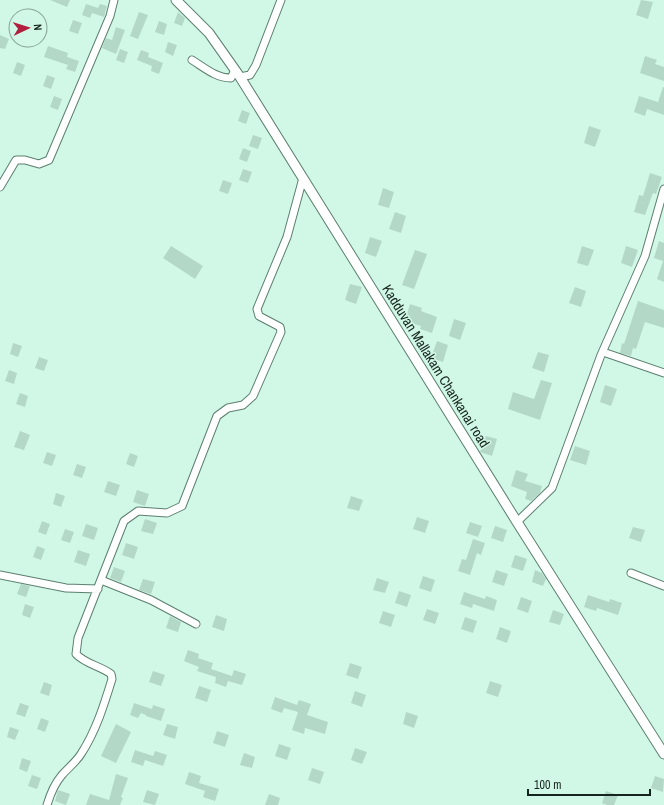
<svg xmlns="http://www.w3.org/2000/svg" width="664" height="805" viewBox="0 0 664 805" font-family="'Archivo Narrow',sans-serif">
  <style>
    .building { fill: #b3d8c7 }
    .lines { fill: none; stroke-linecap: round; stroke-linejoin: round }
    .street-casing { stroke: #5c7f70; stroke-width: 9 }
    .secondary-casing { stroke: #5c7f70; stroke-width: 11 }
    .street { stroke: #fff; stroke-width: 7 }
    .secondary { stroke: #fff; stroke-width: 9 }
    .labels { text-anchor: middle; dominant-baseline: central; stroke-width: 3; stroke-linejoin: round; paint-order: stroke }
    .street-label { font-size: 14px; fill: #16241e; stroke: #d1f8e6 }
  </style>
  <rect width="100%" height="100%" fill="#d1f8e6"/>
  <path class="building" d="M50 0H70L67 7Z
    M641 0 653 2 648 19 636 15Z
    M86 4 98 8 100 4 107 6 104 17 92 13 90 18 82 15Z
    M139 12 148 15 138 39 130 36Z
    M178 12 185 18 182 26 174 23Z
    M73 20 82 23 78 34 69 31Z
    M159 21 167 24 164 35 155 32Z
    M116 27 125 30 116 54 102 48 106 38 112 40Z
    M0 35 9 39 5 49 0 48Z
    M168 42 177 45 173 56 165 52Z
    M48 46 68 53 67 57 79 61 75 72 66 69 68 65 44 57Z
    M120 49 128 52 124 63 116 60Z
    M141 50 149 53 148 57 163 63 159 74 151 71 152 66 137 60Z
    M645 56 657 60 655 64 664 67V81L640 73Z
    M17 62 25 65 21 76 13 73Z
    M47 75 55 78 51 89 43 86Z
    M663 87H664V115L647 109 645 116 634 112 639 96 658 102Z
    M54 96 62 99 58 110 50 107Z
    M242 110 250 113 246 124 238 121Z
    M589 126 601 130 595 147 584 143Z
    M253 135 262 138 258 149 249 146Z
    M243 148 251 151 247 162 239 159Z
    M243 169 252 172 248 183 239 180Z
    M650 173 662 177 656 194 653 193 645 215 634 212 639 195 643 196Z
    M223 180 232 183 228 194 219 191Z
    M383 188 394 192 389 208 378 205Z
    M395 212 406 216 401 233 389 229Z
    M370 237 382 241 376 257 365 253Z
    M659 241 664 243V282L657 279 663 261 654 258Z
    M171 246 203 266 195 279 163 258Z
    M582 246 594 250 588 266 577 263Z
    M626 246 638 250 632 267 621 263Z
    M415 250 427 254 414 289 402 285Z
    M350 284 362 287 356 304 345 300Z
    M575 287 586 291 581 307 569 303Z
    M638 301 664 310V328L645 322 636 349 633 348 631 356 620 353 622 343 624 344Z
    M410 304 422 308 421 311 437 317 432 333 420 329 421 326 405 321Z
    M454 319 466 323 460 340 449 336Z
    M437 341 448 345 443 362 431 358Z
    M13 343 22 346 18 357 10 354Z
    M538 352 549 355 544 372 532 368Z
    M39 357 48 360 44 371 35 368Z
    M9 370 17 373 14 384 5 381Z
    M541 380 552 383 540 420 508 409 513 392 534 399Z
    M605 385 617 389 611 406 600 402Z
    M20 393 28 396 25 407 16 404Z
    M20 431 30 435 24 450 14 447Z
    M486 436 497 439 492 456 480 452Z
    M575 446 590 451 586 465 570 460Z
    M47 452 56 455 52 466 43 463Z
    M130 453 138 456 134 467 126 464Z
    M77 464 86 467 82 478 73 475Z
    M516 470 528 474 525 481 542 486 540 493 531 501 525 499 527 492 511 486Z
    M108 481 120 485 116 496 104 492Z
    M137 490 149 494 145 506 133 502Z
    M56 493 65 496 61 507 53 504Z
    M351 496 363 500 359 511 347 508Z
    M417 517 429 521 425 533 413 529Z
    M145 519 157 523 153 534 141 531Z
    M42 521 50 524 46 535 38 532Z
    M470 522 482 526 478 537 466 533Z
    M86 524 98 528 94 540 82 536Z
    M495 526 507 530 503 542 491 538Z
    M633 527 645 530 641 542 629 538Z
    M65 529 74 532 70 543 61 540Z
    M473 539 485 543 481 555 477 553 470 575 458 571 462 559 466 560Z
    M126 543 138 547 134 559 122 555Z
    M37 546 45 549 41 560 33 557Z
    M78 550 90 554 86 566 74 562Z
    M515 555 527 559 523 571 511 567Z
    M114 567 125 571 121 582 110 578Z
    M496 570 508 574 504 586 492 582Z
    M535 570 542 573 546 579 543 586 532 582Z
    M423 576 435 580 431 592 419 588Z
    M377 578 389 582 385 593 373 590Z
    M143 579 155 582 151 594 139 590Z
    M21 584 30 586 26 597 17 594Z
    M399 591 411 595 407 607 395 603Z
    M464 592 485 599 486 596 497 600 494 611 473 604 472 608 460 604Z
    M588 595 609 602 610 599 622 603 618 615 597 608 596 611 584 607Z
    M521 597 532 601 528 613 517 609Z
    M25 604 34 607 30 618 22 615Z
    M427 609 439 613 435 624 423 620Z
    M553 610 564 614 560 625 549 622Z
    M383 611 395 615 391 627 379 623Z
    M216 615 227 619 224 631 212 627Z
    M170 616 181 622 178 632 166 628Z
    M465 617 477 621 473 633 461 629Z
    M500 627 511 631 507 643 496 639Z
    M188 650 199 654 198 658 213 663 211 669 232 676 234 670 246 674 242 685 228 681 226 687 215 683 216 677 197 671 199 667 184 661Z
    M350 663 362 667 358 679 346 675Z
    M153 671 165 675 161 686 149 682Z
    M490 681 502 685 498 697 486 693Z
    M44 682 52 685 49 696 40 693Z
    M199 686 211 690 207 702 195 698Z
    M355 691 366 695 362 707 351 703Z
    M275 697 297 705 299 700 311 704 307 715 328 722 325 734 305 728 304 734 292 730 298 712 284 708 282 713 271 709Z
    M20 703 29 706 25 717 16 714Z
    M134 703 152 709 153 705 165 709 161 721 146 716V715L141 713 138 718 130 715Z
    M406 712 418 716 414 728 403 724Z
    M41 718 49 721 45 732 37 729Z
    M116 724 131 732 116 763 101 756Z
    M167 724 178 727 175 739 163 735Z
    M10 727 19 730 15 740 7 737Z
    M217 731 229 735 225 747 213 743Z
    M279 744 291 748 287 760 275 756Z
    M355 748 367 752 362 764 351 760Z
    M135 750 153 756 155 751 167 755 163 766 145 760 143 766 131 762Z
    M244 753 255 757 252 768 240 765Z
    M22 758 31 761 27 772 19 769Z
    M312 768 324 772 320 784 308 780Z
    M189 772 201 776 199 783 219 789 215 801 203 797 205 791 185 784Z
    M116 774 128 778 121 797 123 798 120 805H86L90 794 109 800Z
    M32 775 41 778 37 789 28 786Z
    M655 776 664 779 663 792 651 788Z
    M58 790 70 794 66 805 55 801Z
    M147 790 159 794 155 805 143 802Z
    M606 791 618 795 614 805H607L602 803Z
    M269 794 280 798 278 805H265Z"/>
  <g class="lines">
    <defs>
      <path id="street" d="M192 60C205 68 216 78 231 78L235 70
        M240 77 250 75 256 65 281 0
        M0 187 16 160H25L39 164 49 160 110 16 114 0
        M603 352 664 373
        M517 522 552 488 601 355 645 256 664 189
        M631 573 664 586
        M0 575 66 588 98 589
        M101 580 151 600 196 624
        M47 805C50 795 55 783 62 775 68 768 76 762 81 754 96 731 104 705 112 679L111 674C101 666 85 664 76 654L78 638 124 521 138 511 167 513 182 506 217 416 228 408 243 405 253 396 281 332 280 327 259 316 257 309 287 237 303 178"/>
      <path id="secondary" d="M176 0 209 33 240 77 517 522 664 754"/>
    </defs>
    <use href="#street" class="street-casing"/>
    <use href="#secondary" class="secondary-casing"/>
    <use href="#street" class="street"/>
    <use href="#secondary" class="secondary"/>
  </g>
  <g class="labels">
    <g class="street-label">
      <text transform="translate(436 366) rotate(58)">Kadduvan Mallakam Chankanai road</text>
    </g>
  </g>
  <g transform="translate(28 28) rotate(86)"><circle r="19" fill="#d1f8e6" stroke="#86a396"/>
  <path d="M0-3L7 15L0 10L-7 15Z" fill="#b21f3e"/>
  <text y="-6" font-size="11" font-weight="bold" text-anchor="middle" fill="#16241e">N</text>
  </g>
  <path d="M528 789v6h122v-6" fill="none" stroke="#16241e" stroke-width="2"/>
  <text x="534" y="789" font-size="12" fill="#16241e" stroke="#d1f8e6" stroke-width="3" paint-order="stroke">100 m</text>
</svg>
